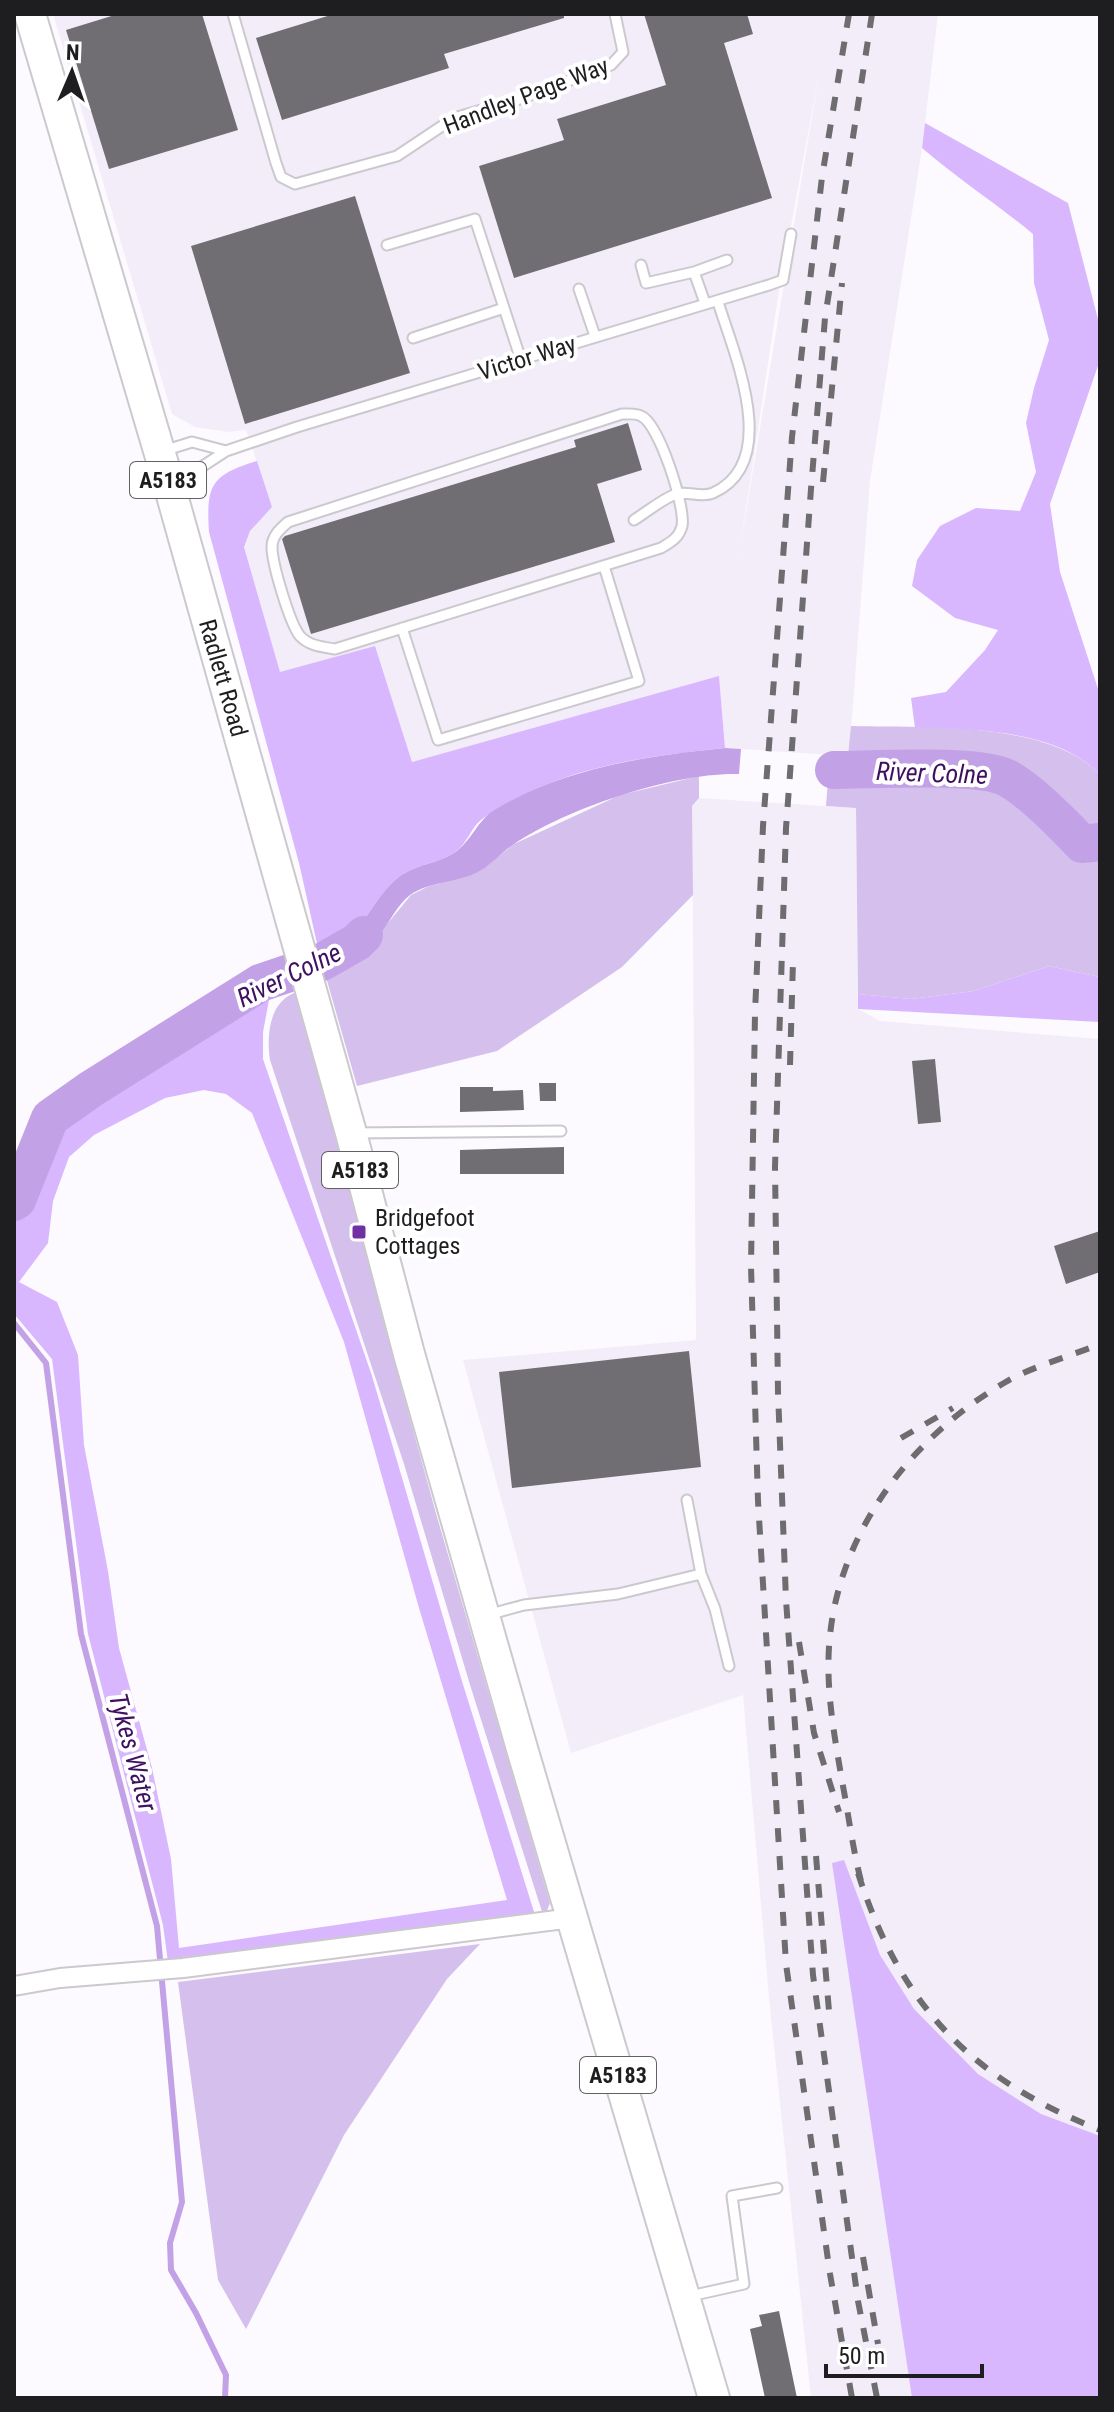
<svg xmlns="http://www.w3.org/2000/svg" width="1114" height="2412" viewBox="0 0 1114 2412" font-family="'Roboto Condensed',sans-serif">
  <style>
    .built { fill: #f3edfa; fill-rule: evenodd }
    .green { fill: #d4bfed }
    .forest { fill: #d9b7fe; fill-rule: evenodd }
    .water { fill: #c2a1e6 }
    .lines { fill: none; stroke-linecap: round; stroke-linejoin: round }
    .stream { stroke: #c2a1e6; stroke-width: 6 }
    .river { stroke: #c2a1e6; stroke-width: 38 }
    .building { fill: #706e73 }
    .service-casing { stroke: #cbc9ce; stroke-width: 13 }
    .minor-casing { stroke: #cbc9ce; stroke-width: 22 }
    .primary-casing { stroke: #cbc9ce; stroke-width: 34 }
    .service { stroke: #fff; stroke-width: 9 }
    .minor { stroke: #fff; stroke-width: 18 }
    .primary { stroke: #fff; stroke-width: 30 }
    .rail { stroke: #6d6c6f; stroke-width: 6; stroke-dasharray: 14 14; stroke-linecap: butt }
    .poi-dot { fill: #712fa4; stroke: #fff; stroke-width: 3 }
    .labels { text-anchor: middle; dominant-baseline: central; stroke-width: 8; stroke-linejoin: round; paint-order: stroke }
    .shield { fill: #fff; stroke: #626162; stroke-width: 2 }
    .shield-label { font-size: 22px; font-weight: bold; fill: #1e1d1f }
    .street-label { font-size: 24px; fill: #1e1d1f; stroke: #fff }
    .poi-label { font-size: 24px; fill: #1e1d1f; stroke: #fff; text-anchor: start }
    .water-label { font-size: 26px; font-style: italic; fill: #3f1061; stroke: #fff }
  </style>
  <rect width="100%" height="100%" fill="#fcfafe"/>
  <path class="built" d="M53 14H938L922 148 870 481 849 756 725 748 719 677 412 762 375 646 280 673 244 547 250 531 272 507 246 430 228 432 195 427 172 414ZM819 74 738 560V561L779 291Z
    M699 798 856 808 858 1009 880 1021 1100 1039V2398H811L769 1998 743 1695 571 1753 463 1360 696 1340 692 806Z"/>
  <path class="green" d="M851 726C921 728 1050 720 1100 775V977L1049 966 974 991 911 999 858 994 856 808 826 806 830 754 848 756Z
    M699 776V798L692 806 693 895 622 967 497 1051 357 1086 324 970 347 960 369 946 411 895 427 887 480 871 514 844 620 795Z
    M297 992 334 1120 382 1317 437 1517 550 1903 544 1918 471 1688 404 1464 270 1060C266 1034 270 1000 297 992Z
    M480 1944 447 1979 344 2135 246 2329 218 2280 178 1982Z"/>
  <path class="forest" d="M925 123 1068 203 1100 327V360L1050 504 1060 572 1100 695V775C1058 729 972 729 915 728L911 698 946 692 985 650 998 630 955 618 912 586 917 560 940 526 976 508 1020 511 1036 472 1026 423 1034 388 1049 340 1034 283 1033 234C997 204 958 179 922 148Z
    M257 461 272 507 250 531 244 547 280 672 375 646 412 762 719 676 725 748C650 756 573 765 507 804 499 810 488 814 481 820 470 829 468 843 454 853 439 863 419 864 403 874 367 899 372 934 318 948L299 863 209 532C206 485 211 475 257 461Z
    M1049 966 1100 977V1022L858 1009V994L911 999 974 991Z
    M266 989 269 1000 263 1032V1059L372 1376 461 1678 535 1915 168 1962 163 1925 88 1634 52 1359 14 1314V1208L23 1204 56 1118ZM204 1090 226 1094 252 1113 344 1342 419 1608 507 1900 179 1948 171 1859 152 1768 119 1648 108 1571 84 1445 78 1355 57 1302 19 1282 48 1243 53 1201 69 1157 94 1135 165 1098Z
    M844 1860 880 1955 914 2009 978 2074 1041 2114 1100 2136V2398H912L832 1863Z"/>
  <path class="water" d="M725 748 741 749 739 774C674 772 568 808 514 844 502 852 492 864 480 871 458 883 430 881 410 895 397 905 390 922 380 934 365 952 345 961 324 970L318 948C372 934 367 899 403 874 419 864 439 863 454 853 472 841 477 820 496 809 565 768 645 756 725 748Z"/>
  <g class="lines">
    <path class="stream" d="M14 1323 46 1363 81 1634 157 1926 182 2202 170 2243 171 2270 196 2313 226 2375 225 2398"/>
    <path class="river" d="M834 770C871 770 979 763 1007 778 1030 790 1063 824 1082 844L1100 842
      M14 1202 17 1200 50 1118 91 1089 260 983 322 962 357 942 364 935"/>
  </g>
  <path class="building" d="M118 14H202L238 130 109 169 66 30Z
    M334 14H564V18L444 54 449 68 282 120 256 38Z
    M644 14H747L753 34 724 43 772 198 514 278 479 166 564 140 557 119 666 85Z
    M355 196 410 373 245 424 191 246Z
    M628 423 642 470 597 484 615 542 311 634 282 539 285 536 576 447 574 440Z
    M935 1059 941 1122 918 1124 912 1061Z
    M539 1083H556V1101H540Z
    M460 1087H493V1091L523 1090 524 1110 460 1112Z
    M564 1147V1174H460V1150Z
    M1100 1231V1272L1066 1284 1054 1246Z
    M689 1351 701 1467 512 1488 499 1372Z
    M779 2311 797 2398H765L750 2329 762 2326 759 2315Z"/>
  <g class="lines">
    <defs>
      <path id="service" d="M233 14 276 163 281 177 295 184 397 156 454 118 520 99 611 65 623 52 615 14
        M387 245 475 219 521 360
        M641 265 646 283 694 272
        M579 289 595 336
        M705 303 694 272 727 260
        M413 338 504 308
        M622 414C628 414 636 413 641 416 659 423 686 508 682 526 679 538 671 542 661 548L335 649C323 647 309 646 300 636 290 624 272 564 272 547 272 536 280 529 288 522Z
        M163 451 192 442 226 451 200 468 171 481
        M226 451 297 427 769 285 783 280 791 234
        M634 520C647 512 662 499 676 494 688 491 702 498 713 493 782 462 734 354 718 302
        M402 628 438 740 639 681 604 566
        M354 1133 561 1131
        M701 1574 715 1609 729 1666
        M487 1615 524 1605 618 1594 701 1574 687 1500
        M690 2296 744 2284 732 2196 777 2188"/>
      <path id="minor" d="M14 1986 60 1978 183 1968 572 1918"/>
      <path id="primary" d="M30 14 168 481 351 1133 409 1354 523 1752 714 2398"/>
    </defs>
    <use href="#service" class="service-casing"/>
    <use href="#minor" class="minor-casing"/>
    <use href="#primary" class="primary-casing"/>
    <use href="#service" class="service"/>
    <use href="#minor" class="minor"/>
    <use href="#primary" class="primary"/>
    <path class="rail" d="M849 14 822 177 792 437 763 826 755 1013 751 1266 758 1501 786 1964 830 2274 852 2398
      M872 14 825 318 811 489 786 828 775 1167 778 1392 786 1600 813 1975 858 2301 877 2398
      M823 482 842 283
      M790 1065 793 961
      M901 1438 953 1408
      M799 1642 814 1733 839 1812
      M816 1856 830 2023
      M858 1873C900 2005 971 2079 1100 2130
      M861 1881C853 1850 849 1818 843 1786 835 1740 826 1693 829 1647 836 1535 910 1438 1004 1383 1030 1367 1071 1356 1100 1344
      M863 2257 878 2344"/>
  </g>
  <rect class="poi-dot" x="351" y="1224" width="16" height="16" rx="4"/>
  <g class="labels">
    <g class="shield">
      <rect x="130" y="462" width="76" height="36" rx="6"/>
      <rect x="322" y="1152" width="76" height="36" rx="6"/>
      <rect x="580" y="2057" width="76" height="36" rx="6"/>
    </g>
    <g class="shield-label">
      <text x="168" y="480">A5183</text>
      <text x="360" y="1170">A5183</text>
      <text x="618" y="2075">A5183</text>
    </g>
    <g class="street-label">
      <text transform="translate(526 96) rotate(-21)">Handley Page Way</text>
      <text transform="translate(527 358) rotate(-17)">Victor Way</text>
      <text transform="translate(223 678) rotate(74)">Radlett Road</text>
    </g>
    <g class="poi-label">
      <text x="375" y="1218">Bridgefoot<tspan x="375" dy="28">Cottages</tspan></text>
    </g>
    <g class="water-label">
      <text transform="translate(932 773) rotate(2)">River Colne</text>
      <text transform="translate(289 975) rotate(-26)">River Colne</text>
      <text transform="translate(133 1752) rotate(75)">Tykes Water</text>
    </g>
  </g>
  <rect width="1114" height="2412" fill="none" stroke="#1e1d1f" stroke-width="32"/>
  <g transform="translate(72 72) rotate(2)" stroke="#ffffff" stroke-width="6" paint-order="stroke">
  <path d="M0-6L14 30L0 20L-14 30Z" fill="#1e1d1f"/>
  <text y="-12" font-size="22" font-weight="bold" text-anchor="middle" fill="#1e1d1f">N</text>
  </g>
  <path d="M826 2364v12h156v-12" fill="none" stroke="#1e1d1f" stroke-width="4"/>
  <text x="838" y="2364" font-size="24" fill="#1e1d1f" stroke="#ffffff" stroke-width="6" paint-order="stroke">50 m</text>
</svg>
